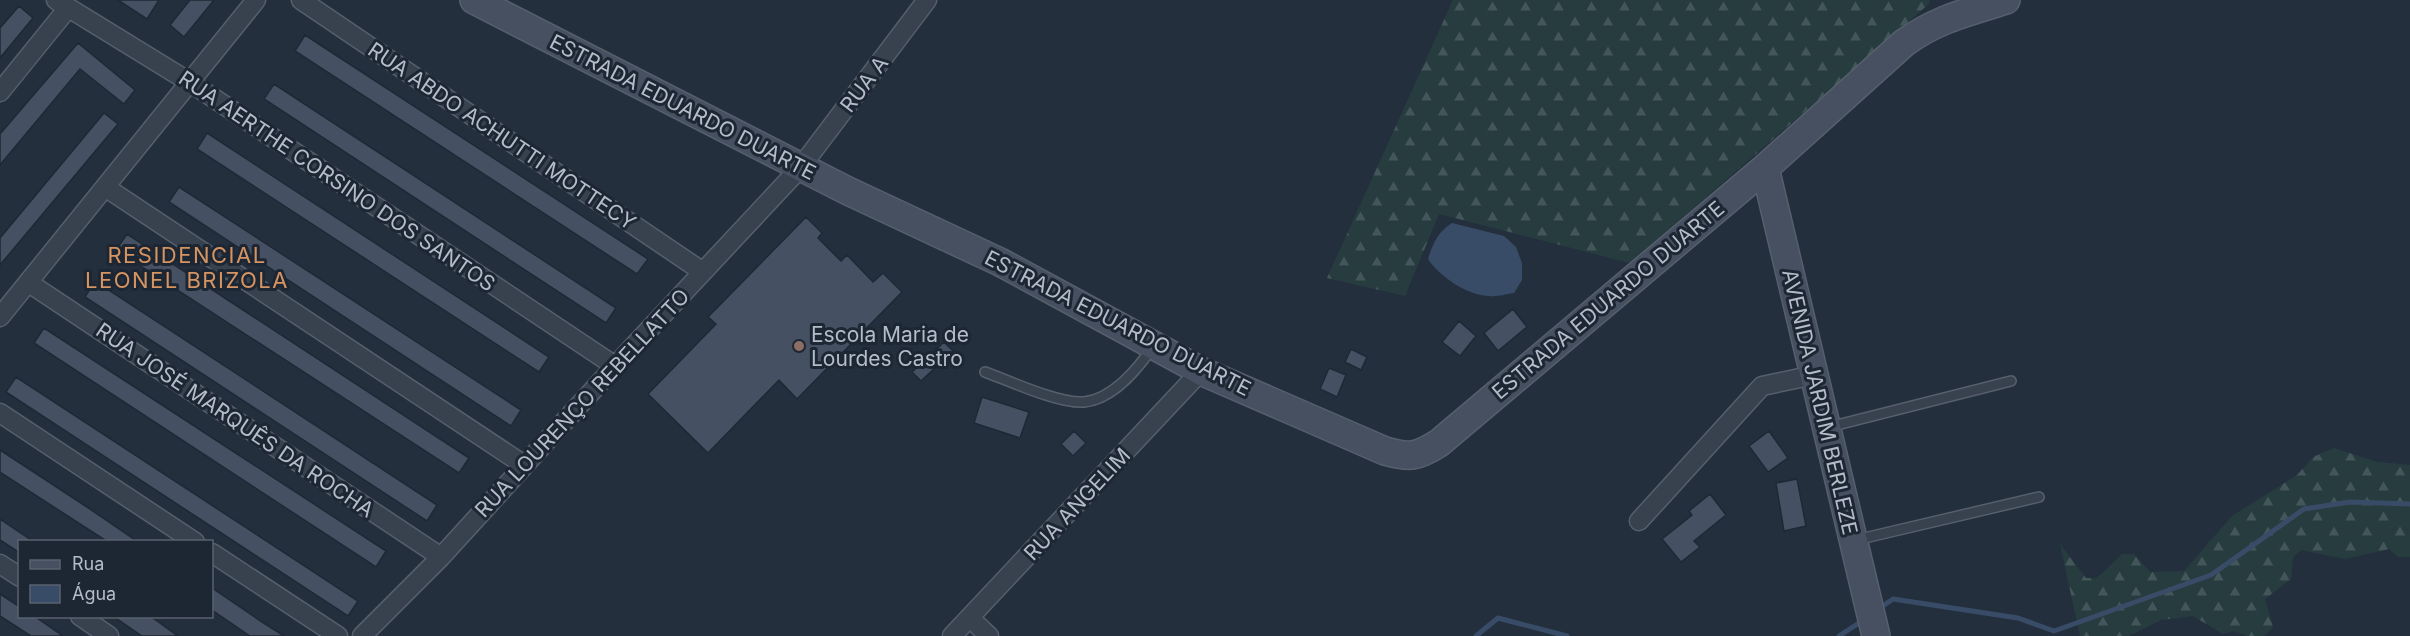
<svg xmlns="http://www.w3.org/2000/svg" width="2410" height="636" viewBox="0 0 2410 636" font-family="Inter,sans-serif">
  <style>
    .forest { fill: url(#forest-firs) }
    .water { fill: #394c67 }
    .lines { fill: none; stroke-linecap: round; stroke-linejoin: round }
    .stream { stroke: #394c67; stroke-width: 5 }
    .building { fill: #455162; stroke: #1f2835; stroke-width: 1.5 }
    .lane-casing { stroke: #565f6c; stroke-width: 12 }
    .street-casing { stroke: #565f6c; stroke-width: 21 }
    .secondary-casing { stroke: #565f6c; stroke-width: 30 }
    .lane { stroke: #38414e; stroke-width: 9 }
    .street { stroke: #38414e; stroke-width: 18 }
    .secondary { stroke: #465061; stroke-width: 27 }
    .education-dot { fill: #8d6e63; stroke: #1d2633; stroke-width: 2 }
    .labels { text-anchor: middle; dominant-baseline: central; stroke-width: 6; stroke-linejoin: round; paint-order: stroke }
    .street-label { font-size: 21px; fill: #b4bcc9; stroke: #1d2633 }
    .poi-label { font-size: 21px; fill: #b4bcc9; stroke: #1d2633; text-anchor: start }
    .neighbourhood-label { font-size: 22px; letter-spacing: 1.5px; fill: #d59462; stroke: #1d2633 }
  </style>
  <defs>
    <pattern id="forest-firs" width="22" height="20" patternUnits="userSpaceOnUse" patternTransform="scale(1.5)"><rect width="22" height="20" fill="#263c3f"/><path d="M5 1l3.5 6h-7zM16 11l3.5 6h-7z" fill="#435659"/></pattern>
  </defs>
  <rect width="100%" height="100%" fill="#242f3e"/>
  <path class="forest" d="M1453 0H1929L1930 3 1630 263 1439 214 1405 296 1327 278Z
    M2334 448 2377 462 2410 465V557H2398L2389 549 2345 559 2301 550 2293 557 2291 579 2265 599 2273 627 2265 636H2247L2234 631 2223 634 2193 616 2161 620 2129 636H2080L2060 544 2086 578H2097L2122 554H2134L2150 572 2184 571 2232 516 2297 475 2313 457Z"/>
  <path class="water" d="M1452 223 1504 236 1516 247 1522 263V280L1514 293C1506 294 1497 297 1489 296 1468 296 1439 276 1428 259 1433 243 1438 232 1452 223Z"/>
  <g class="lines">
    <path class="stream" d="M1877 610 1893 599 2018 618 2054 631 2211 575 2304 509 2350 502 2410 504
      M1476 636 1498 618 1567 636
      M1839 636 1865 619"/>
  </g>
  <path class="building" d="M118 0H159L147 19Z
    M190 0H214L184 37 170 25Z
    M19 6 33 18 0 58V28Z
    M305 35 648 259 637 274 295 51Z
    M78 43 135 90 124 104 80 69 0 165V134Z
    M274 84 616 308 606 323 264 99Z
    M104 113 118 124 0 265V238Z
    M207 133 549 357 539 372 197 149Z
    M179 187 521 410 511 426 169 202Z
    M806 217 822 233 818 238 841 261 847 255 873 282 883 273 902 292 797 399 779 380 708 453 648 394 716 324 708 317Z
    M127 234 469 458 459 473 116 250Z
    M95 281 437 505 427 521 85 297Z
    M1513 309 1527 327 1498 351 1484 333Z
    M1459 321 1476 336 1460 356 1442 342Z
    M44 328 386 551 376 567 34 343Z
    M944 342 953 351 921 381 912 372Z
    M1351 349 1367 357 1361 370 1345 362Z
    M1329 368 1346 375 1337 397 1320 389Z
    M16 377 358 601 348 616 6 392Z
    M982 397 1029 412 1020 438 974 423Z
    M1074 431 1086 443 1073 456 1061 444Z
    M1769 431 1788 458 1768 472 1749 446Z
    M0 450 84 505 138 542H108L12 480 0 472Z
    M1797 479 1806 526 1784 531 1776 483Z
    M1710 494 1726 515 1694 541 1700 547 1681 562 1662 539 1692 515 1689 511Z
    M0 519 34 542H20V553L0 540Z
    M212 588 259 620 284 636H250L212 610Z
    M0 594 20 607V616H34L63 636H31L0 616Z
    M113 616H150L178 636H142Z"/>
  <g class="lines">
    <defs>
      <path id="lane" d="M985 372C1010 381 1059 404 1084 402 1112 399 1137 370 1152 348
        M1829 427 2011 381
        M1856 540 2039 497"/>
      <path id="street" d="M56 0 191 83 615 366
        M301 0 703 272
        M0 92 68 8
        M105 187 524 465
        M29 283 441 557
        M0 317 256 0
        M0 413 195 542
        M1639 521 1762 386 1814 375
        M212 553 338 636
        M0 564 20 577
        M80 616 109 636
        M970 618 989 636
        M362 636 441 557 615 366 800 168 927 0
        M952 636 1201 371"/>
      <path id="secondary" d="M474 0 848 191 1000 262 1201 371 1385 451C1410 458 1417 457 1439 443L1765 168 1904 43C1939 18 1966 13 2006 0
        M1765 168 1876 636"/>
    </defs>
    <use href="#lane" class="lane-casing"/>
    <use href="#street" class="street-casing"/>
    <use href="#secondary" class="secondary-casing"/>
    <use href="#lane" class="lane"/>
    <use href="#street" class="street"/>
    <use href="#secondary" class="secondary"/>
  </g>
  <circle class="education-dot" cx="799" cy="346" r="6"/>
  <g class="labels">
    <g class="street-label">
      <text transform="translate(864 84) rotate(-53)">RUA A</text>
      <text transform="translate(683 107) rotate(27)">ESTRADA EDUARDO DUARTE</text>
      <text transform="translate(502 136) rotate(34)">RUA ABDO ACHUTTI MOTTECY</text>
      <text transform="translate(337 181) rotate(34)">RUA AERTHE CORSINO DOS SANTOS</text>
      <text transform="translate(1608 300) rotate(-40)">ESTRADA EDUARDO DUARTE</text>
      <text transform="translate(1118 323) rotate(27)">ESTRADA EDUARDO DUARTE</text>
      <text transform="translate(1820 402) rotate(77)">AVENIDA JARDIM BERLEZE</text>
      <text transform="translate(582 403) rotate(-47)">RUA LOURENÇO REBELLATTO</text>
      <text transform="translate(235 420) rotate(34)">RUA JOSÉ MARQUÊS DA ROCHA</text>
      <text transform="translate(1077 504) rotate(-47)">RUA ANGELIM</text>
    </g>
    <g class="poi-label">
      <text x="811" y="334">Escola Maria de<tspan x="811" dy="24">Lourdes Castro</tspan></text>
    </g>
    <g class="neighbourhood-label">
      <text x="187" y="255">RESIDENCIAL<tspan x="187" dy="25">LEONEL BRIZOLA</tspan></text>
    </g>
  </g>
  <rect x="18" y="540" width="195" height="78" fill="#1d2633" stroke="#59626f" stroke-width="1.5"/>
  <rect x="30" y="560" width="30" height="9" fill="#465061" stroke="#59626f" stroke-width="1.5"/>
  <text x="72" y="570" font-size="18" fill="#b4bcc9">Rua</text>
  <rect x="30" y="585" width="30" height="18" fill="#394c67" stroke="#59626f" stroke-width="1.5"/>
  <text x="72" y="600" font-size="18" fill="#b4bcc9">Água</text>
</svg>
